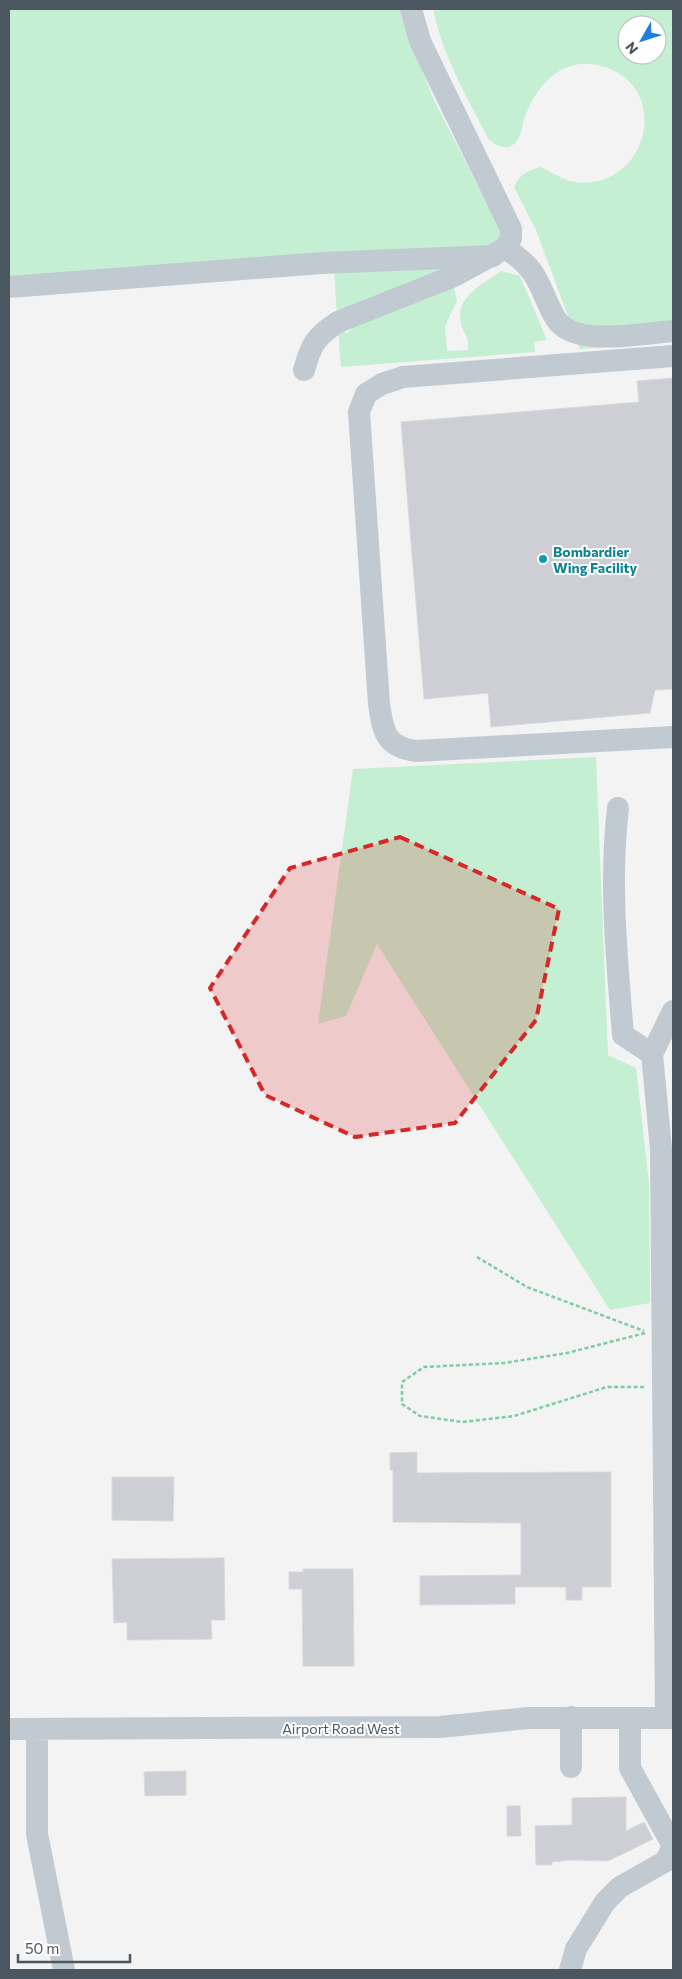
<svg xmlns="http://www.w3.org/2000/svg" width="682" height="1979" viewBox="0 0 682 1979" font-family="Commissioner,sans-serif">
  <style>
    .green { fill: #c4efd3; fill-rule: evenodd }
    .building { fill: #cdcfd4; stroke: #d7d9dd }
    .lines { fill: none; stroke-linecap: round; stroke-linejoin: round }
    .path { stroke: #7dcca2; stroke-width: 2.5; stroke-dasharray: 4 2.5; stroke-linecap: butt }
    .minor { stroke: #c1cad1; stroke-width: 22 }
    .marked { fill: #d62828; fill-opacity: 0.2; stroke: #d62828; stroke-width: 4; stroke-dasharray: 10 6; stroke-linejoin: round }
    .culture-dot { fill: #0f9aa8; stroke: #fff; stroke-width: 2 }
    .labels { text-anchor: middle; dominant-baseline: central; stroke-width: 4; stroke-linejoin: round; paint-order: stroke }
    .culture-label { font-size: 14px; font-weight: bold; fill: #0d838f; stroke: #fff; text-anchor: start }
    .street-label { font-size: 14px; fill: #4a5660; stroke: #fff }
  </style>
  <rect width="100%" height="100%" fill="#f4f3f3"/>
  <path class="green" d="M9 9H401L402 19 433 98 502 234 498 243 490 249 9 282Z
    M433 9H673V342L580 349 536 230 514 187C519 175 527 171 540 167 550 171 563 180 574 182 645 192 673 93 608 68 568 53 540 79 526 114 521 125 523 141 509 147 502 149 495 144 489 140 467 97 443 57 433 9ZM627 25H657V55H627Z
    M456 263 337 317 334 270Z
    M501 271 520 276 547 340 534 342 535 352 341 367 338 329 347 333 360 320 453 282 457 301 445 326 447 351 468 350C469 334 464 336 461 324 455 296 482 285 501 271Z
    M596 757 608 1055 636 1068 649 1183 650 1303 610 1310 377 944 346 1016 318 1024 353 769Z"/>
  <path class="building" d="M673 378V689L655 690 650 713 491 727 488 693 424 699 401 422 639 402 637 381Z
    M417 1452V1473L611 1472V1587H582V1600H566V1587H515V1604L420 1605V1576L521 1575V1523L393 1522V1470H390V1453Z
    M112 1477H174L173 1521 112 1520Z
    M224 1558 225 1620H211L212 1639 127 1640V1622L114 1623 112 1559Z
    M303 1569H353L354 1666H303L302 1589H289V1572H303Z
    M186 1771V1795L145 1796 144 1772Z
    M626 1797V1831L644 1822 653 1839 608 1861 570 1860 552 1862V1865H536L535 1826 572 1825V1798Z
    M507 1806H520L521 1836H507Z"/>
  <g class="lines">
    <path class="path" d="M477 1257 527 1287 644 1331
      M645 1333 567 1353 504 1363 424 1367 402 1382V1404L420 1416 462 1422 514 1416 607 1387H645"/>
    <path class="minor" d="M411 9 420 41 511 229V238L506 248
      M9 287 322 263 493 256
      M673 356 403 377 382 384 366 394 359 412 379 704C383 731 385 747 416 751L673 737
      M304 370C311 345 315 337 338 322L454 276 506 248C513 254 523 260 529 268 541 281 546 304 556 319 574 348 644 333 673 331
      M618 808C609 883 617 960 623 1035L652 1054
      M666 1718 661 1149 652 1054 673 1011
      M9 1729 440 1727 528 1718H673
      M37 1729V1834L64 1970
      M571 1767V1717
      M570 1970 576 1949 605 1902 620 1887 666 1861 673 1846 630 1768V1718"/>
  </g>
  <path class="marked" d="M400 837 559 909 536 1020 455 1123 355 1137 265 1095 210 988 290 868Z"/>
  <circle class="culture-dot" cx="543" cy="559" r="5"/>
  <g class="labels">
    <g class="culture-label">
      <text x="553" y="551">Bombardier<tspan x="553" dy="16">Wing Facility</tspan></text>
    </g>
    <g class="street-label">
      <text x="341" y="1728">Airport Road West</text>
    </g>
  </g>
  <rect width="682" height="1979" fill="none" stroke="#4a5660" stroke-width="20"/>
  <g transform="translate(642 40) rotate(231)"><circle r="24" fill="#ffffff" stroke="#b7bbbf"/>
  <path d="M0-4L9 19L0 12L-9 19Z" fill="#217ce0"/>
  <text y="-8" font-size="14" font-weight="bold" text-anchor="middle" fill="#4a5660">N</text>
  </g>
  <path d="M18 1954v8h112v-8" fill="none" stroke="#4a5660" stroke-width="2.5"/>
  <text x="25" y="1954" font-size="15" fill="#4a5660" stroke="#ffffff" stroke-width="4" paint-order="stroke">50 m</text>
</svg>
